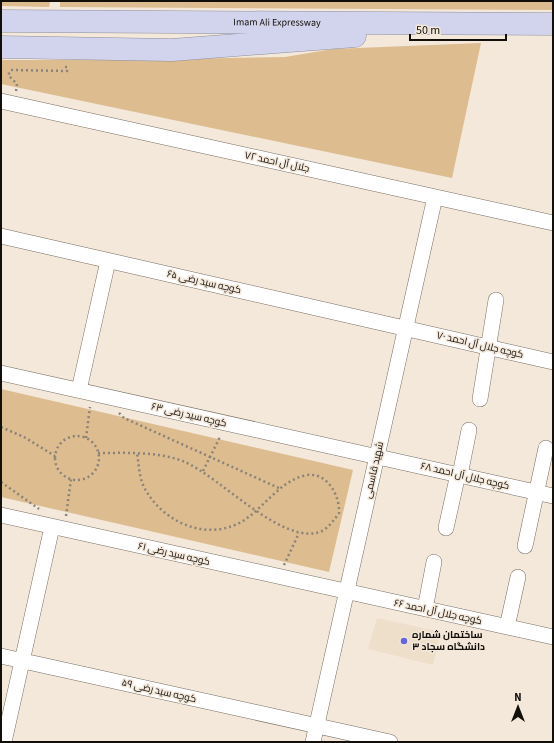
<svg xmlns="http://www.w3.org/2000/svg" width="554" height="743" viewBox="0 0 554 743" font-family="'Source Sans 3',Cairo,sans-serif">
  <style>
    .built { fill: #eedfca }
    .green { fill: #ddbc8f }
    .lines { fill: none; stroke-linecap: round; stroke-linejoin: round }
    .minor-casing { stroke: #776d61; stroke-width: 16 }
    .highway-casing { stroke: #8e8f9d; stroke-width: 23 }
    .path { stroke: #8a8379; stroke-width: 2.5; stroke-dasharray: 2 3; stroke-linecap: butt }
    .minor { stroke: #fff; stroke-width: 15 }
    .highway { stroke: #d1d4ec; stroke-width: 22 }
    .poi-dot { fill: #6465de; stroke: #f3e8da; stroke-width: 1.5 }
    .labels { text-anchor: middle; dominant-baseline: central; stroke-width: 3; stroke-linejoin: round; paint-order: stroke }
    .street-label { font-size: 10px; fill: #120e0a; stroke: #f3e8da }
    .poi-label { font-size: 10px; font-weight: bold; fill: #120e0a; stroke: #f3e8da; text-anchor: start }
  </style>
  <rect width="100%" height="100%" fill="#f3e8da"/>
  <path class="built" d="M377 618 441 632 433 665 368 649Z"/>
  <path class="green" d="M1 1H50L49 7 1 6Z
    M60 1H553V10L60 7Z
    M481 43 452 178 1 84V60H124L285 57 333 49Z
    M1 389 353 470 329 572 1 497Z"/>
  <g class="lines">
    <defs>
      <path id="minor" d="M1 101 553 223
        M1 236 553 362
        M1 373 553 496
        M79 390 108 261
        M480 399 496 300
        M460 475 469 430
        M1 515 553 637
        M446 528 458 474
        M525 546 546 448
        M425 609 434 562
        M507 627 518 577
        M1 656 390 742
        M4 742 52 527
        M313 742 435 197"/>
      <g id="highway">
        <path id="s1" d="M1 21 553 24"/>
        <path d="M1 47 172 50 355 36"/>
      </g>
    </defs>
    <use href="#minor" class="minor-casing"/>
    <use href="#highway" class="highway-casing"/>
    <path class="path" d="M16 91 17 84 9 76V72L12 70 67 71V67H65
      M119 413 124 418 281 489
      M1 427 24 437 55 456
      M55 458a22 22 0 1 1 44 0a22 22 0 1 1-44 0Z
      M86 438 90 407
      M98 453C127 453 158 451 185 462 220 477 285 548 322 531 329 527 334 520 339 513 340 495 326 469 303 476 280 482 263 508 243 521 207 542 164 523 145 489 139 478 139 465 137 453
      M203 471 219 439V436
      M1 482 39 509
      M66 516 71 479
      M284 565 299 533"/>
    <use href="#minor" class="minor"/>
    <use href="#highway" class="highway"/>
  </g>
  <circle class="poi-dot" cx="404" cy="641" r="4"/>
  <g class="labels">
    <g class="street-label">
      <text stroke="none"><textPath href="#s1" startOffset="276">Imam Ali Expressway</textPath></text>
      <text transform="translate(277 162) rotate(12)">جلال آل احمد ۷۲</text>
      <text transform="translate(204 282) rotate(13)">کوچه سید رضی ۶۵</text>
      <text transform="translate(480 345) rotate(13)">کوچه جلال آل احمد ۷۰</text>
      <text transform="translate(189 415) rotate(13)">کوچه سید رضی ۶۳</text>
      <text transform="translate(374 470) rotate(-77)">شهید قاسمی</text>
      <text transform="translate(465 476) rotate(13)">کوچه جلال آل احمد ۶۸</text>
      <text transform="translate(174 554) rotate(13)">کوچه سید رضی ۶۱</text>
      <text transform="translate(438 612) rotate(12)">کوچه جلال آل احمد ۶۶</text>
      <text transform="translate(159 691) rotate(13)">کوچه سید رضی ۵۹</text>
    </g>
    <g class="poi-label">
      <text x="412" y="635">ساختمان شماره<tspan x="412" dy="12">۳ دانشگاه سجاد</tspan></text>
    </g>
  </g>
  <rect width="554" height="743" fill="none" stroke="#120e0a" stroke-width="4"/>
  <g transform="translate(518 707)" stroke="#f3e8da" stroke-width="3" paint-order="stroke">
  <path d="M0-3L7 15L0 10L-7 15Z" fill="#120e0a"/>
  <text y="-6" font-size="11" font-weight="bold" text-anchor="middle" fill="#120e0a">N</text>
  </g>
  <path d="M410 34v6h96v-6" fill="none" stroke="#120e0a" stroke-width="2"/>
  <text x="416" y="34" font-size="12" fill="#120e0a" stroke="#f3e8da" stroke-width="3" paint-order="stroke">50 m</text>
</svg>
